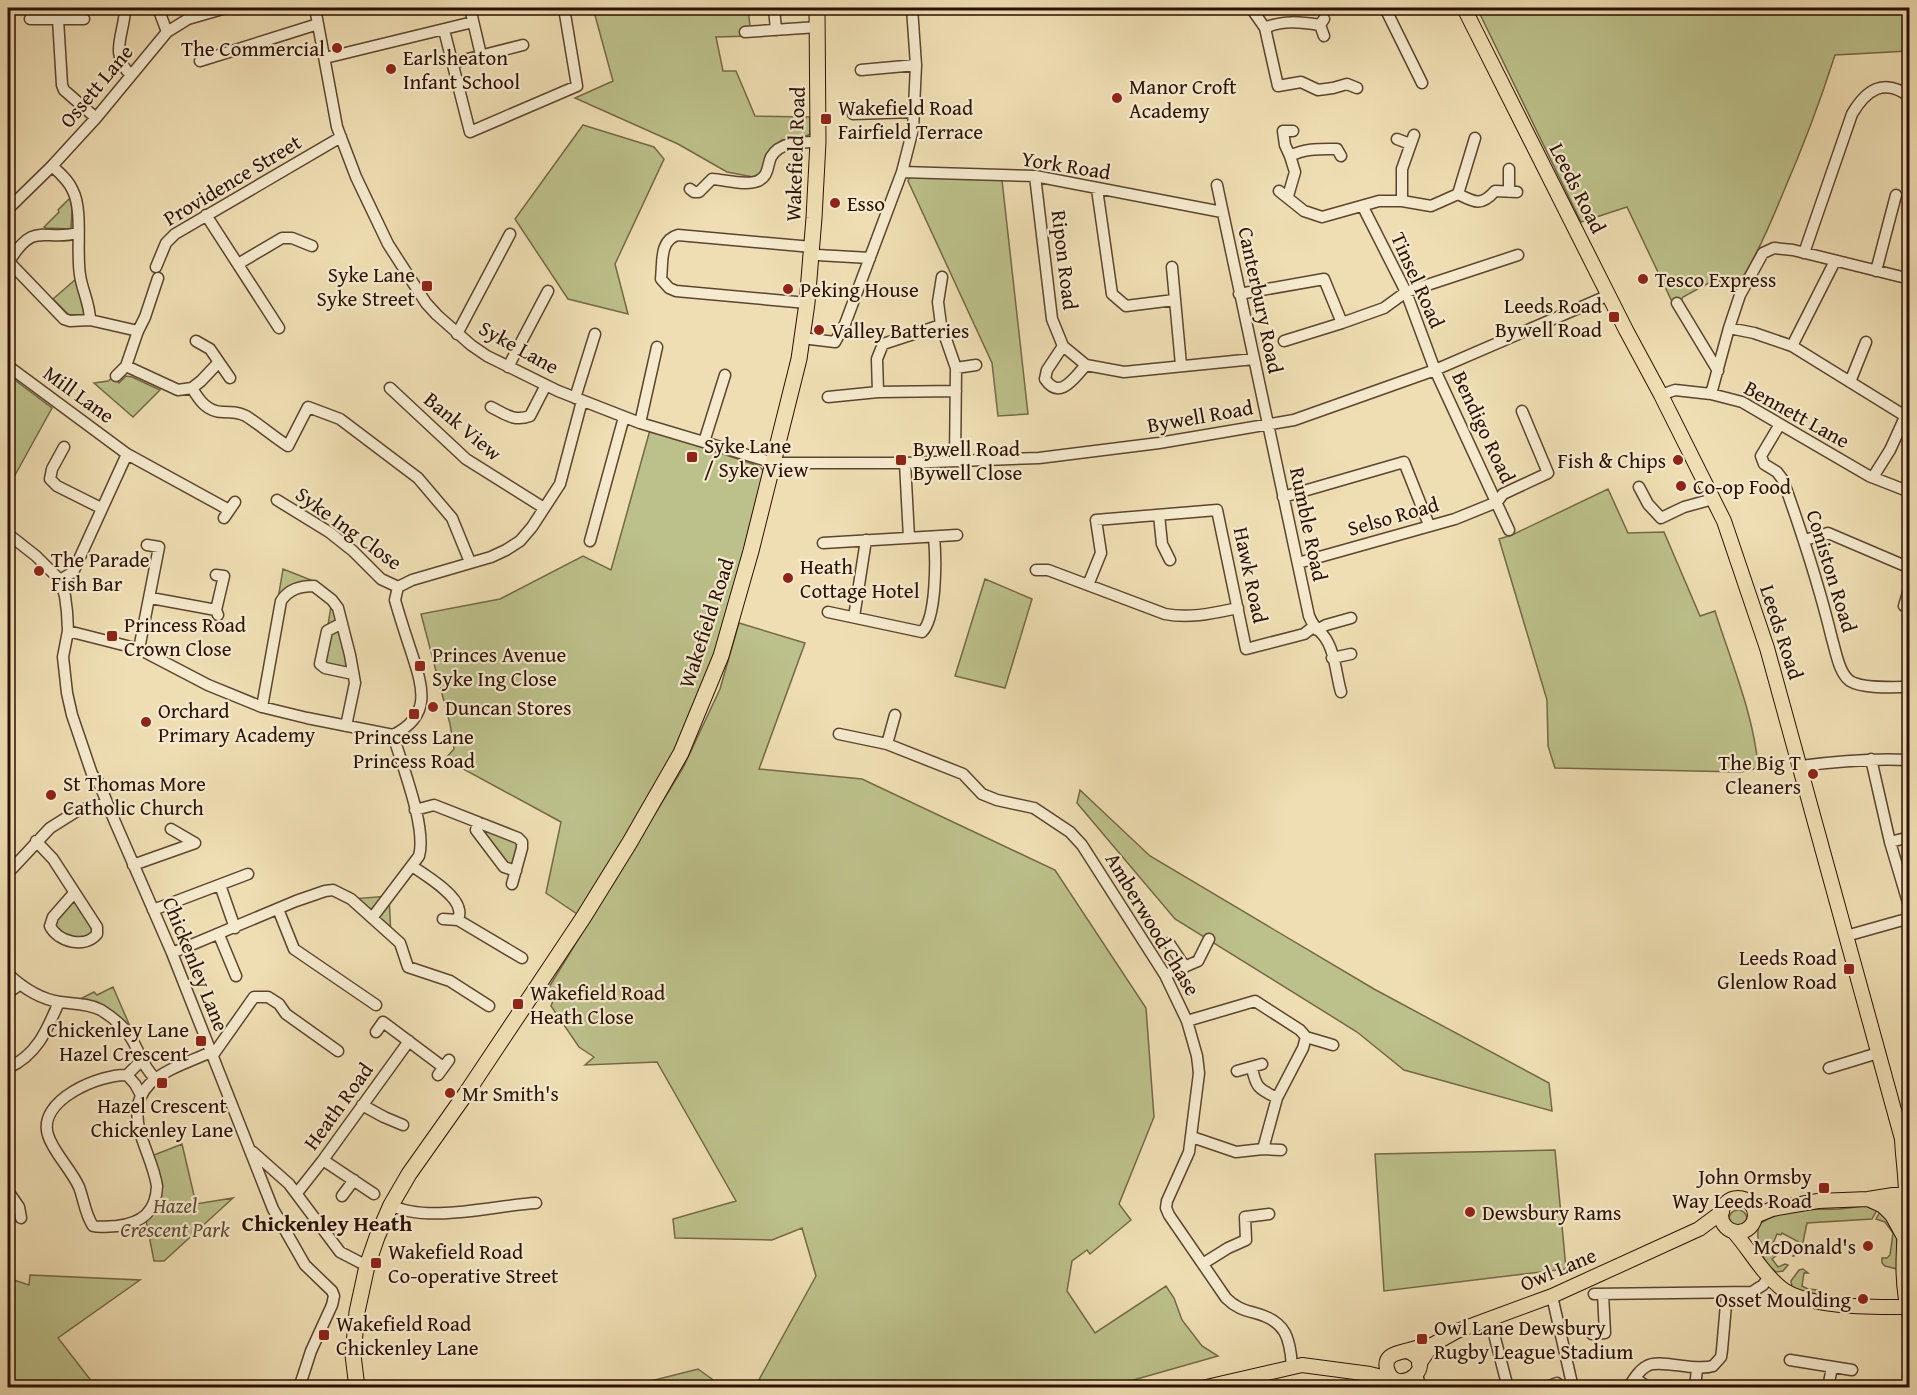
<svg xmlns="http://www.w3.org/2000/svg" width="1917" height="1395" viewBox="0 0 1917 1395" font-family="'Gentium Book Plus',serif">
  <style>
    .green { fill: #bcc08a; stroke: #746846; stroke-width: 1.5 }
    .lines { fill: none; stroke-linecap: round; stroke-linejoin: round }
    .minor-casing { stroke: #5c442e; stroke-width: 13 }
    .major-casing { stroke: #2b1002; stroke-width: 16 }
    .highway-casing { stroke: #2b1002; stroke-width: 17 }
    .minor { stroke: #f5eace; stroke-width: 10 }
    .major { stroke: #efdeb3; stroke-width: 14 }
    .highway { stroke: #efdeb3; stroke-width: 15 }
    .poi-dot { fill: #8f2418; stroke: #f5eace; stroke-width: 2 }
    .labels { text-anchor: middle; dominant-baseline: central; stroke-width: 4.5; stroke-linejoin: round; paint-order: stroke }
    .poi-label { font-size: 21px; fill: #2b1002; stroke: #f5eace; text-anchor: start }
    .street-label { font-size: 21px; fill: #2b1002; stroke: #f5eace }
    .park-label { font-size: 21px; font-style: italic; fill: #5e4e32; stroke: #f5eace }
    .neighbourhood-label { font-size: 22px; font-weight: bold; fill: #2b1002; stroke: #f5eace }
  </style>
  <rect width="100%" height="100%" fill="#efdeb3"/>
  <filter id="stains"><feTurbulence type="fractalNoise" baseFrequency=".00333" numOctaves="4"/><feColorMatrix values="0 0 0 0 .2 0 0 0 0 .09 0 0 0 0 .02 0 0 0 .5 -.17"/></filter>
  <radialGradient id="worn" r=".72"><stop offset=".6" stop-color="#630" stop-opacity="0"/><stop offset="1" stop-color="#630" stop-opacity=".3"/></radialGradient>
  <path class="green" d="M593 8H748L751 36 716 37 723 71H736L755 116 810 117V134L801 139 782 140 767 156 764 172 753 177 727 172 678 144 575 98 613 81Z
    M1477 8H1909V51L1835 55C1820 102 1803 147 1783 193 1769 227 1755 260 1734 291L1716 279 1683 297 1676 310 1627 207 1581 222Z
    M583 125 654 147 664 159 615 264 628 314 568 299 515 219Z
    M910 177 1002 180 1028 414 998 416 992 363 908 181Z
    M70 198 72 209 71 229 46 228 44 227 59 212 58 210Z
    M76 279 83 298 84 313 83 315H69L53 299Z
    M8 375 52 408 9 486 8 485Z
    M126 376 132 377 160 390 133 417 94 383 108 381 113 377 119 383Z
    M650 430 756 465 762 469 764 474 733 595 682 753 583 918 546 893 561 822 445 759 454 749 450 724 421 614 500 599 583 556 611 570Z
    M1608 489 1628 533 1664 532 1700 616 1715 611C1730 659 1755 718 1758 768L1741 772 1555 768 1548 746 1547 700 1499 539 1512 535Z
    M283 569 316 582 278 599Z
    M985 579 1032 599 1005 688 955 676Z
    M332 600 353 674 325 668 327 631Z
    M739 623 805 643 759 769 862 779 1055 870 1146 1008 1154 1117 1119 1204 1131 1220 1090 1254 1087 1250 1072 1261 1067 1291 1095 1333 1166 1286 1174 1298 1182 1320 1202 1346 1218 1356 1109 1387 773 1388 768 1385 767 1387H755L816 1276 802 1228 772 1240 675 1238 673 1219 736 1201 657 1062 585 1065 594 1057 579 1047 551 1006 555 996 543 997 683 768 720 689Z
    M1080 790 1150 856 1374 989 1549 1083 1552 1111 1404 1070 1357 1032 1175 919 1077 803Z
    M478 822 518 838 516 871 504 867 476 830Z
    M74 893 97 927 95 937 61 938 51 919Z
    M389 896 391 936 351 899Z
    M113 987 132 1031 78 1000 94 992 97 995Z
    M182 1144 196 1204 233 1198 164 1261H154L145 1215 155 1202 149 1157Z
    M1555 1150 1566 1269 1384 1291 1375 1154Z
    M1868 1205 1877 1210 1872 1219 1807 1223 1802 1247 1794 1256H1793L1799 1242 1782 1233 1781 1235 1777 1234 1769 1253 1776 1256 1772 1259 1778 1267 1785 1264 1788 1265 1783 1271 1776 1272C1761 1260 1755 1242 1759 1224 1787 1206 1809 1210 1839 1209 1849 1208 1859 1207 1868 1205Z
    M1729 1219a9 9 0 1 1 18 0a9 9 0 1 1-18 0Z
    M1881 1210 1885 1212 1897 1237V1269L1885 1266 1882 1263V1258H1887L1890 1255 1893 1233 1885 1222 1876 1219Z
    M1803 1269 1808 1273H1804L1802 1286 1808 1289 1818 1290 1817 1296 1798 1291 1792 1287 1791 1281 1799 1270Z
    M30 1275 140 1280 58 1338 96 1387H8V1278L29 1285Z
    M698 1369 723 1387H627Z"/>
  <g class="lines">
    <defs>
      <path id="minor" d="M125 8C125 33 108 54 131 75
        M158 8 167 32
        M315 8 337 127 356 177 388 244 426 303 437 315 471 345 487 356 558 391 640 423 774 463H905L1039 458 1159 443 1294 420 1435 370 1609 295
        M470 8 481 55
        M774 8 776 30
        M1251 8 1265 28 1278 86 1301 82 1318 90 1333 88 1347 84 1357 88
        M1385 8 1422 83
        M30 19H84
        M58 19 62 85 64 90 96 118
        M1265 28C1282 20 1301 22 1320 25
        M444 30 470 132 577 86 564 8
        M745 32 818 27
        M1324 36 1320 25 1324 19
        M325 58 473 22
        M200 61 318 24
        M452 63 523 45
        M861 70 916 65
        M853 114 915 112
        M1397 139 1410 144
        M1290 156 1285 145 1283 131H1293
        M52 166C60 173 69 181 73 191 83 211 76 251 80 275 82 290 90 304 90 320L138 331 126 366 178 390 192 388C199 400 207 412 223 412 231 412 238 412 246 416 260 425 274 437 288 446L308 407 340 419 418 478 452 518 470 562
        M902 172 1035 176 1222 212
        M1035 176 1052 319 1063 346 1086 365 1124 372 1254 359
        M1217 185 1309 616C1314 628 1316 627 1323 635 1335 649 1336 675 1341 692
        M690 189 694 192H699L712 179C726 180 746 186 758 181 769 176 767 166 771 157 780 141 802 142 818 142
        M1097 189 1112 294 1126 306 1174 300
        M1279 191 1304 211 1322 217 1379 201H1402L1431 206 1458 194C1474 202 1481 207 1495 191L1517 192
        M1509 192V169
        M1458 194 1475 138
        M1288 196 1295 172 1290 156C1306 148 1320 149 1337 149L1341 156
        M1402 201V169L1414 135
        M1363 207 1406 292 1435 370 1509 530
        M8 209 52 166 96 118 167 32 188 19 226 8
        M206 215 279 328
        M78 233C44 242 35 220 10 260L12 265 64 319 70 321 90 320
        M1804 253 1852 114C1866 90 1884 77 1910 97
        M817 255 870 258
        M238 264 282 238H292L312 246
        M156 267 166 243 175 234 341 137
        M1172 267 1181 365
        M1876 271 1896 195
        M942 277 938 302 941 325 956 368 955 461
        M1239 294 1324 279 1342 323
        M807 303 676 291 669 288 661 279C663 263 659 240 678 235L812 247
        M1677 303 1718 371
        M1729 328 1754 333 1792 346 1910 419
        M138 331 145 317 158 278
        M457 334 510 234
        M802 338 835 342 845 324 902 172 913 129 916 65 912 8
        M196 341 210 349 230 378
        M1284 341 1342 323 1384 308 1406 292 1518 255
        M1063 346 1047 370 1045 379C1060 401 1074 378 1086 365
        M1792 346 1835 261
        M8 366 127 454 229 510
        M508 367 548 291
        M956 368 976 365
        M116 376 126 366
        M1850 382 1866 342
        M192 388 201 381 218 363
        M390 388 466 459 544 508
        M878 392 877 359 883 344 941 325
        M1711 394 1729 328 1740 295 1763 253 1774 248 1793 250 1910 279
        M1661 395 1675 390 1711 394 1742 402 1869 476 1910 492
        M828 397 878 392 956 391
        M575 398 595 334
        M491 407C505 414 514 422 530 416L546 385
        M640 423 657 347
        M1780 424 1761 456 1764 464 1777 472 1783 480C1802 533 1819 585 1832 639 1836 652 1839 673 1850 681 1863 689 1894 687 1910 687
        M704 442 725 375
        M64 447 52 469 50 479 57 486 101 508
        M905 463 909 538
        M1873 477 1890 450 1910 406
        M1639 487 1648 504 1661 518 1684 507 1713 499
        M1283 497 1404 462 1429 525
        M277 500 329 532 353 551 381 579 398 587
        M1497 502 1503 494 1548 473 1522 411
        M1159 515 1162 544 1170 560
        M224 518 235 502
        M8 534 36 556 60 580 65 596 67 612 68 631 63 657 67 693 72 715 92 774 99 783 115 822 172 953 273 1209 305 1265 332 1291 334 1296 332 1305 311 1351 299 1388
        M1805 540 1828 533 1910 568
        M590 541 624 417
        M823 543 957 535
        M1298 563 1455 519 1497 502
        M1036 570H1048L1165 614C1190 619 1214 613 1238 608
        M216 575 224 576 216 610 218 615
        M60 580 73 572 75 568 127 454
        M1088 585 1101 553 1096 520 1217 510 1246 649 1304 634 1313 627
        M151 598 216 610
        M1904 606 1910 586
        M828 612 922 632C937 618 936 557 934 537
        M854 617 866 540
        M342 623 327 631 320 664 325 668 353 674
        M1317 630 1326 625 1351 618
        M68 631 139 649 208 685 262 707 307 718 393 735
        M139 649 159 547 147 545
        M1332 658 1351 654
        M262 707 281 601C289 589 300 586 314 586L332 600 338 608 350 655 355 683 346 726
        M839 734 887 744 963 774 982 794 997 800 1034 808 1070 832 1082 845 1165 975 1187 1021 1197 1056 1199 1073 1189 1152 1167 1201 1166 1208 1169 1215 1226 1298C1235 1307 1243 1310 1255 1313 1286 1321 1290 1338 1292 1366
        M393 735C432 716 423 688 412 654 406 636 400 618 395 600L398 587 412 580 491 557 506 550 520 541 532 527 560 484 582 401
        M887 744 895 715
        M8 756V758
        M1871 759 1890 842 1910 909
        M1801 766C1837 761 1873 758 1910 760
        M415 810 434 805 518 838 522 842V848L512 884
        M478 822 476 830 504 867 516 871
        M36 841 53 859 97 927V934C85 949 58 942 50 926L53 917 74 893
        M1890 842 1910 837
        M133 865 195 843 171 829
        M412 866C425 875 457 894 459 910 460 913 459 917 458 920
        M8 873 50 828 77 811 106 803
        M220 885 235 928
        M278 909 294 949 376 1005
        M153 910 248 874
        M372 918 419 856C427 828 402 765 393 735
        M443 919 458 920 522 958
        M219 935 236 976
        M1846 936 1910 918
        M1169 943 1185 967
        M172 953 296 901 325 891 333 890 351 899 400 943 408 967 450 981 489 1006
        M8 974C23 988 39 999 60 1002 74 1004 87 1003 101 1010 112 1017 125 1027 131 1038 140 1052 142 1066 155 1078
        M1165 975 1198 961 1209 939
        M8 993 19 985
        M1187 1021 1255 1001 1300 1030 1306 1037 1303 1048 1277 1098 1263 1149 1236 1152 1192 1137
        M376 1032 383 1022 443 1067
        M1306 1037 1333 1045
        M213 1055 254 997H268L279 1004 286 1014 338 1051
        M141 1061 127 1075C100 1074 37 1100 48 1135 53 1152 71 1169 79 1187 84 1200 85 1214 93 1226 101 1228 109 1226 117 1226 142 1223 156 1212 157 1186 154 1167 145 1150 140 1132 125 1079 174 1069 211 1052
        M8 1068C37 1055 47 1030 59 1002
        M1252 1068C1256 1088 1259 1089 1277 1098
        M1829 1068 1878 1053
        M1237 1071 1262 1064
        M127 1075 135 1084 141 1095
        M438 1075 449 1060
        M362 1105 384 1117 403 1125
        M1263 1149 1281 1150
        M253 1152 289 1184 340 1252 367 1266
        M323 1160 374 1194
        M8 1191 19 1207 21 1218
        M297 1193 323 1160 409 1041
        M342 1196 354 1180
        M391 1205C427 1224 496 1205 536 1203
        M1204 1263 1228 1248 1246 1240 1245 1217 1269 1214
        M1594 1294 1752 1292 1763 1285 1769 1277
        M1552 1296 1573 1388
        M1592 1334 1605 1333 1603 1294
        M1495 1338 1508 1388
        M1790 1360 1852 1370
        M1254 1375 1259 1388
        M1417 1375 1421 1388
        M1635 1378 1646 1386 1655 1388
        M1328 1388V1386
        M1544 1388 1557 1383
        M1628 1388C1633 1380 1639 1370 1647 1366 1659 1358 1694 1372 1713 1366L1721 1357 1722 1350 1727 1293
        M1695 1388 1697 1369
        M1828 1388 1832 1367"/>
      <path id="major" d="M1464 8 1626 330 1661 395 1724 521 1767 648 1902 1139C1903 1161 1907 1183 1906 1205 1905 1243 1899 1279 1910 1317
        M1721 1215a17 17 0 1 1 34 0a17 17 0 1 1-34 0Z
        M1870 1200 1883 1206 1910 1205
        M1883 1206 1892 1215 1904 1237
        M1755 1216 1772 1209 1818 1201 1868 1199 1893 1195H1910
        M1734 1232C1750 1250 1761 1272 1781 1288 1806 1308 1875 1307 1907 1307
        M1407 1351C1440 1364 1401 1395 1389 1374 1380 1355 1397 1353 1409 1350 1417 1348 1423 1345 1432 1345
        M1419 1364 1432 1345 1457 1331 1552 1296 1699 1229 1722 1212
        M1202 1388 1302 1365 1370 1374 1394 1380"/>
      <path id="highway" d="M357 1388 353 1355 357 1312 367 1266 377 1237 391 1205 409 1174 467 1092 583 918 630 842 681 753 721 656 751 551 799 359 807 303 814 218 818 142 817 8"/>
    </defs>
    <use href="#minor" class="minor-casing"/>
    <use href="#major" class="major-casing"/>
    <use href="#highway" class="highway-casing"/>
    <use href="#minor" class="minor"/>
    <use href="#major" class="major"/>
    <use href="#highway" class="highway"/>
  </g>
  <g class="poi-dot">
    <circle cx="337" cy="48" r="6"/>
    <circle cx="391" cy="69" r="6"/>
    <circle cx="1117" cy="98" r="6"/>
    <rect x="820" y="113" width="12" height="12" rx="3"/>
    <circle cx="835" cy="203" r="6"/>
    <circle cx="1643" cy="279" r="6"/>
    <rect x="421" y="280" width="12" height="12" rx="3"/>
    <circle cx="788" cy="289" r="6"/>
    <rect x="1608" y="311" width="12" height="12" rx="3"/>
    <circle cx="819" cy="330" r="6"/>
    <rect x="686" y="451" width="12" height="12" rx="3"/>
    <rect x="895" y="454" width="12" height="12" rx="3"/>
    <circle cx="1678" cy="460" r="6"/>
    <circle cx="1681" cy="486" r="6"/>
    <circle cx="39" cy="571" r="6"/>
    <circle cx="788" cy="578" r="6"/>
    <rect x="106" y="630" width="12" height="12" rx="3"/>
    <rect x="414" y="660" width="12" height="12" rx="3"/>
    <circle cx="433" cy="707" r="6"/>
    <rect x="408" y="708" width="12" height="12" rx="3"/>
    <circle cx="146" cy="722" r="6"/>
    <circle cx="1813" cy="774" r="6"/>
    <circle cx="51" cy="795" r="6"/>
    <rect x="1843" y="963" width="12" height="12" rx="3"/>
    <rect x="512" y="998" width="12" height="12" rx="3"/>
    <rect x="195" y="1035" width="12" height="12" rx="3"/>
    <rect x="156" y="1077" width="12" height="12" rx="3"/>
    <circle cx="450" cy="1093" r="6"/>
    <rect x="1818" y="1182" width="12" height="12" rx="3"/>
    <circle cx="1470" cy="1212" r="6"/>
    <circle cx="1868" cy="1246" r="6"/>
    <rect x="370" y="1257" width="12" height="12" rx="3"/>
    <circle cx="1863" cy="1299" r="6"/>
    <rect x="318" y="1329" width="12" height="12" rx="3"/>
    <rect x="1416" y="1333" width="12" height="12" rx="3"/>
  </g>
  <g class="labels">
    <g class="poi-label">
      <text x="325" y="48" text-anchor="end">The Commercial</text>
      <text x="403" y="57">Earlsheaton<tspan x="403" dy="24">Infant School</tspan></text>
      <text x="1129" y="86">Manor Croft<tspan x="1129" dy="24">Academy</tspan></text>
      <text x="838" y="107">Wakefield Road<tspan x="838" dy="24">Fairfield Terrace</tspan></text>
      <text x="847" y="203">Esso</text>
      <text x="415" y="274" text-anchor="end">Syke Lane<tspan x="415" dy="24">Syke Street</tspan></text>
      <text x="1655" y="279">Tesco Express</text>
      <text x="800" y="289">Peking House</text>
      <text x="1602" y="305" text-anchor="end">Leeds Road<tspan x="1602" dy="24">Bywell Road</tspan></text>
      <text x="831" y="330">Valley Batteries</text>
      <text x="704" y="445">Syke Lane<tspan x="704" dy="24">/ Syke View</tspan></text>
      <text x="913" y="448">Bywell Road<tspan x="913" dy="24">Bywell Close</tspan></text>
      <text x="1666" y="460" text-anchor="end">Fish &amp; Chips</text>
      <text x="1693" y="486">Co-op Food</text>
      <text x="51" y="559">The Parade<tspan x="51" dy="24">Fish Bar</tspan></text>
      <text x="800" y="566">Heath<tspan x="800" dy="24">Cottage Hotel</tspan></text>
      <text x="124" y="624">Princess Road<tspan x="124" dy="24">Crown Close</tspan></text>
      <text x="432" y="654">Princes Avenue<tspan x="432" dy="24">Syke Ing Close</tspan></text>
      <text x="445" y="707">Duncan Stores</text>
      <text x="158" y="710">Orchard<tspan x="158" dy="24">Primary Academy</tspan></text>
      <text x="414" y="736" text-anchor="middle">Princess Lane<tspan x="414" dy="24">Princess Road</tspan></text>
      <text x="1801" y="762" text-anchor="end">The Big T<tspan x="1801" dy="24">Cleaners</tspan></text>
      <text x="63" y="783">St Thomas More<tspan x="63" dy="24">Catholic Church</tspan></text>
      <text x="1837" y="957" text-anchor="end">Leeds Road<tspan x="1837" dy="24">Glenlow Road</tspan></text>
      <text x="530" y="992">Wakefield Road<tspan x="530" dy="24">Heath Close</tspan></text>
      <text x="189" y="1029" text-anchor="end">Chickenley Lane<tspan x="189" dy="24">Hazel Crescent</tspan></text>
      <text x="462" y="1093">Mr Smith's</text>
      <text x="162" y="1105" text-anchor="middle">Hazel Crescent<tspan x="162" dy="24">Chickenley Lane</tspan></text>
      <text x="1812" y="1176" text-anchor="end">John Ormsby<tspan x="1812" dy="24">Way Leeds Road</tspan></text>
      <text x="1482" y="1212">Dewsbury Rams</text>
      <text x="1856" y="1246" text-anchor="end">McDonald's</text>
      <text x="388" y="1251">Wakefield Road<tspan x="388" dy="24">Co-operative Street</tspan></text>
      <text x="1851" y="1299" text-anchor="end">Osset Moulding</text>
      <text x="336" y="1323">Wakefield Road<tspan x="336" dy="24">Chickenley Lane</tspan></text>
      <text x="1434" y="1327">Owl Lane Dewsbury<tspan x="1434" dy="24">Rugby League Stadium</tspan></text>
    </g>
    <g class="street-label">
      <text transform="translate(96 86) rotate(-50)">Ossett Lane</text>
      <text transform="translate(795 154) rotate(-88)">Wakefield Road</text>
      <text transform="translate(1066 165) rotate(9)">York Road</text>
      <text transform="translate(232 180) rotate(-31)">Providence Street</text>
      <text transform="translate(1578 188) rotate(63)">Leeds Road</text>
      <text transform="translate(1065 260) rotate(83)">Ripon Road</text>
      <text transform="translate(1418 280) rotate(66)">Tinsel Road</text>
      <text transform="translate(1261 300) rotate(78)">Canterbury Road</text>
      <text transform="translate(519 347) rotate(29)">Syke Lane</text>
      <text transform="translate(79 394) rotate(36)">Mill Lane</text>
      <text transform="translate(1797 414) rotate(29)">Bennett Lane</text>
      <text transform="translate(1200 416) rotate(-10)">Bywell Road</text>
      <text transform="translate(463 426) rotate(40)">Bank View</text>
      <text transform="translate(1484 427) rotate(65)">Bendigo Road</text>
      <text transform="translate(1393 516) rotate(-16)">Selso Road</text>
      <text transform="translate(1309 524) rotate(78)">Rumble Road</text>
      <text transform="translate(349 528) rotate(36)">Syke Ing Close</text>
      <text transform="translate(1832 571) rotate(73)">Coniston Road</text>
      <text transform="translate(1251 575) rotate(78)">Hawk Road</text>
      <text transform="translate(706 623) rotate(-72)">Wakefield Road</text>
      <text transform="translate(1782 632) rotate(72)">Leeds Road</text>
      <text transform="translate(1153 924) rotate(59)">Amberwood Chase</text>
      <text transform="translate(196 964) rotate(68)">Chickenley Lane</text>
      <text transform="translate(338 1106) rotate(-54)">Heath Road</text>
      <text transform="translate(1558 1269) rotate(-23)">Owl Lane</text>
    </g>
    <g class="park-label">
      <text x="175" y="1205">Hazel<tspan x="175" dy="24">Crescent Park</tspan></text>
    </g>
    <g class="neighbourhood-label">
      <text x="327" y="1223">Chickenley Heath</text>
    </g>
  </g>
  <rect width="1917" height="1395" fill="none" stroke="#efdeb3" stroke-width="30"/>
  <rect x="9" y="9" width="1899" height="1377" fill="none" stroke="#2b1002" stroke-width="3"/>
  <rect x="15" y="15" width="1887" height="1365" fill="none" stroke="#2b1002" stroke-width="1.5"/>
  <rect width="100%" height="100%" filter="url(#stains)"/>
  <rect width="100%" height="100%" fill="url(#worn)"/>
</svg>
